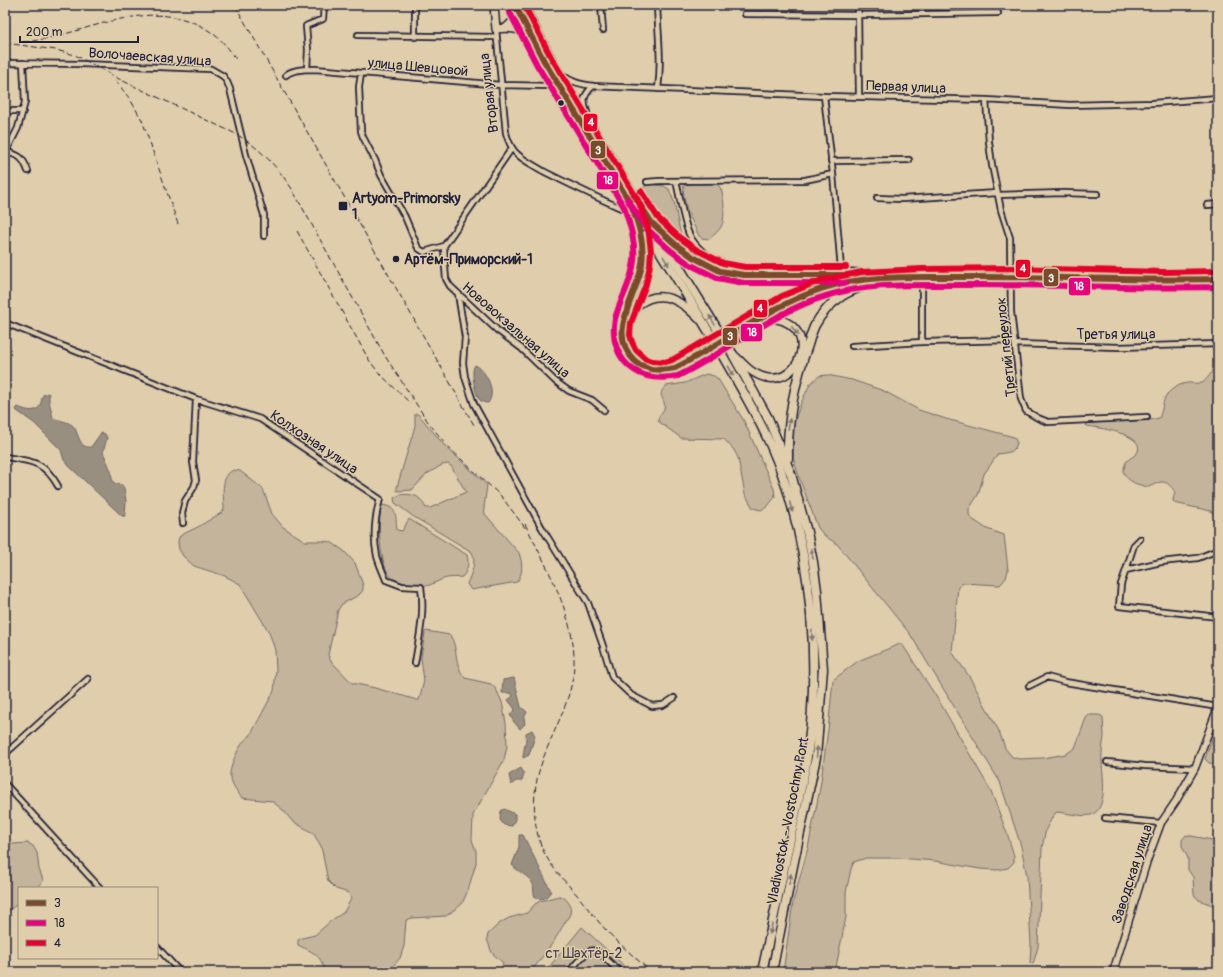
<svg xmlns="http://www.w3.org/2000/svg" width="1223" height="977" viewBox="0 0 1223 977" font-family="Pangolin,sans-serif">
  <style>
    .green { fill: #c3b49b; stroke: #726b6b }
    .water { fill: #998f81; stroke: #696365 }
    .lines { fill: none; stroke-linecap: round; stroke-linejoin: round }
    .minor-casing { stroke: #22223b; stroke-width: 8 }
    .tertiary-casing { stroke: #22223b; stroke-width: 9 }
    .secondary-casing { stroke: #22223b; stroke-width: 10 }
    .primary-casing { stroke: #22223b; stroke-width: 10 }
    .trunk-casing { stroke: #22223b; stroke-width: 11 }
    .minor { stroke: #dfcdab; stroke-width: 4.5 }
    .tertiary { stroke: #dfcdab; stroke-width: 6 }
    .secondary { stroke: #dfcdab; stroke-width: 7 }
    .primary { stroke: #dfcdab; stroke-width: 7 }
    .trunk { stroke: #dfcdab; stroke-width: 8 }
    .rail { stroke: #22223b; stroke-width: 1; stroke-dasharray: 6 3; stroke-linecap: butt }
    .primary-bridge-casing { stroke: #22223b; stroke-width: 10; stroke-linecap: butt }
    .primary-bridge { stroke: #dfcdab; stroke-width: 7 }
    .bus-1-casing { stroke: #dfcdab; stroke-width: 9 }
    .bus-2-casing { stroke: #dfcdab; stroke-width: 9 }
    .bus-3-casing { stroke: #dfcdab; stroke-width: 9 }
    .bus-1 { stroke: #7a4b2a; stroke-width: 6 }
    .bus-2 { stroke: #e5007d; stroke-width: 6 }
    .bus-3 { stroke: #e4002b; stroke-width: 6 }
    .oneway { fill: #807873 }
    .bus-dot { fill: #22223b; stroke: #dfcdab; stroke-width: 1.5 }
    .labels { text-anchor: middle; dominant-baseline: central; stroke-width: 3; stroke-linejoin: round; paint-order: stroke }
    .street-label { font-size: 14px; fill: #22223b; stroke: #dfcdab }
    .poi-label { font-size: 14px; font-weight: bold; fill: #22223b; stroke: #dfcdab; text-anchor: start }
    .park-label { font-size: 14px; fill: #423f4e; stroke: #dfcdab }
    .line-badge { stroke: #dfcdab; stroke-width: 1.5 }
    .badge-label { font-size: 11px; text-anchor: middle; font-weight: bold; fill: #fff }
  </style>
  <rect width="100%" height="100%" fill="#dfcdab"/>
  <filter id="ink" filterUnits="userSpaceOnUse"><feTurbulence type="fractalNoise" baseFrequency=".025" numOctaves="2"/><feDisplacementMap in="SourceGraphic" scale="8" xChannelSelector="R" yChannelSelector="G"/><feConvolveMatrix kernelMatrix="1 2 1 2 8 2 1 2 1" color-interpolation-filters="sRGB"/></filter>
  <g filter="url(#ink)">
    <path class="green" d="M696 183C702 184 713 182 718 185 725 190 725 218 722 225 719 231 714 235 709 239L702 238 699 236C692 221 681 202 684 185Z
      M648 184 664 186 669 189 674 202 680 231 686 243 685 245 668 230 643 190 645 186Z
      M1213 371 1218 372V518H1216L1211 511 1174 503 1173 500 1175 492C1166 478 1161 481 1149 487 1138 485 1127 482 1123 471 1124 468 1125 465 1126 462 1129 458 1136 456 1138 451 1145 434 1096 427 1086 426L1087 424 1090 423 1150 420 1159 418C1163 410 1162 401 1167 394 1174 387 1183 382 1192 383 1195 383 1199 384 1202 383 1206 381 1210 374 1213 371Z
      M706 374 714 376 718 379 744 421 774 489 775 497 767 507 761 510 753 508 745 494 738 458 734 450 724 439 681 438 658 421C658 415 662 413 664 409 667 399 655 396 666 386L685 383Z
      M827 375 852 380 884 391 919 410 946 419 1014 437 1017 443 1015 448 1010 452 998 454 984 474 978 495 969 509V515L972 519 987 529 1004 535 1008 570 1006 578 1000 585 963 583 958 587 952 652 969 676 999 731 1005 748 1012 757 1019 759 1043 758 1066 754 1075 748 1086 718 1089 715H1099L1103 717C1103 723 1104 730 1104 736 1103 745 1101 755 1102 764 1103 776 1108 809 1091 815 1081 817 1067 813 1057 812L1054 814 1046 829 1042 848 1038 947 1033 964 1030 963 1031 944 1027 876 1021 846 1000 782 910 634 850 560 837 544 825 536 818 528 799 477 793 458 794 423 801 403 810 384 819 376Z
      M415 414H418L445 446 485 483 487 485 484 508 485 514 519 553C523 565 523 572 517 582L471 590 467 584C471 574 477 562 472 552L414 517 395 503 394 498C400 493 414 493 420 499 422 501 424 505 426 508H430L466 492 451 466 448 464 442 465 427 474 412 490 397 491V487L415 426Z
      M234 470 240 471 263 489 272 514 283 527 305 541H323L331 542 344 551 355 563 363 585V590L359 595 342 604 338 610 328 655 330 660 352 683 375 688 417 700H419L424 681 421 658 425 632 426 631 450 635C459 649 453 664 465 678L491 684 496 689 502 702 506 723 507 746 504 760 473 815 472 840 476 851V863L468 890 462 904 446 916 412 918 406 920 404 946 400 958 388 972H324C322 954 312 952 298 945V940L302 938 315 935 332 920 344 912 351 899 349 893 336 889 328 881 321 846 313 833 292 821 284 811 272 801 242 798C237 792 231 783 230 775 230 765 241 740 250 736L274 691 276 670 275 650 269 632 240 584 225 576 194 566 183 556 179 549 178 542 179 537 183 534 196 528 221 513 224 510C224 498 219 475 234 470Z
      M382 505C399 507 395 518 397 530L402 531 409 519 467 555C469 563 468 571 462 577 457 578 452 577 447 578 437 580 431 587 421 586 412 585 398 583 391 577 379 565 377 520 382 505Z
      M900 644H902L939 701 991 791 1008 836 1014 856V862L1008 868 997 870 980 869 935 861 899 858H866L854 862 851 869 846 892V917L836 967 838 972H783L793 902 808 848 820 788 828 730 833 680 858 661Z
      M1218 721V764L1209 763 1205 759Z
      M1186 835 1218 841V879L1216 905 1215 906 1199 900 1194 895 1193 877 1188 870V858L1182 846V840Z
      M5 842 12 844 28 843 33 846 37 853 39 869 43 880 41 884 37 888H19V903L5 913Z
      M559 896C568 898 572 906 570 914L554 941 531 972H500L503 963 492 953 487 939 488 934 500 923 509 918 527 913 535 904 540 901Z
      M582 927 631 972H545Z"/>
    <path class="water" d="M475 365C486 370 497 392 488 403 485 403 481 402 479 399 475 393 470 370 475 365Z
      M48 393 49 394V401L53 418C59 421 69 421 74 427 79 434 79 449 91 447L101 433 105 434 107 438 103 452 111 471 112 479 114 483 122 485 124 488 126 501 125 516H122L69 466 64 460 61 450 34 423 17 411 16 409 18 407C25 410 36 414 40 405 42 401 41 398 43 395Z
      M514 678 521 707 527 712 524 718 525 724 520 729 514 722 510 715 515 709 508 700 513 696 511 693H502L503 680Z
      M532 730 535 736 529 755 523 758C523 750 527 740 526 733Z
      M521 768 524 774 522 781H516L511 785 509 775Z
      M504 809 515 814V821L512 826 504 825 500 820 501 811Z
      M519 835H523L551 891C547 898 542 901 535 897 533 893 534 887 533 884 528 875 518 872 512 865L519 847Z"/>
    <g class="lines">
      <defs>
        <path id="minor" d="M601 5 603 30
          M657 5C658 33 662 61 658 89
          M858 5 859 97
          M745 14 858 15 998 13
          M496 29 506 133C508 140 510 146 515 152 522 160 534 165 543 171 569 184 595 197 621 208
          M358 35 496 37
          M415 37V5
          M5 63 81 64 211 69 223 76 227 82 230 89 246 155 264 215V236
          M23 63 25 102 18 128 6 152C19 155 23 157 28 171
          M307 69 308 50 306 26 308 25 323 19 324 5
          M361 74 359 87 361 131 363 137 375 160 381 175 405 217 418 248 424 252 444 246
          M286 75C293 69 306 69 315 69L501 85 549 86
          M563 75C572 83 582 84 593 86L824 96 986 100 1070 105 1153 103 1218 98
          M824 96 833 174 841 269 842 271 881 273 887 277
          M986 100 989 142 992 165 1001 210 1010 238 1011 312 1021 399 1026 411 1038 418 1048 422 1147 417
          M5 111H23
          M587 112C582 100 584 95 593 86
          M512 148 444 246 445 267 446 279 450 286 497 330 521 348 555 381 569 391 592 400 604 410
          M831 161 909 160
          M676 181C680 197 683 220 689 234 704 267 753 271 784 272
          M647 182 659 181 805 180 833 174
          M998 195 1064 193 1097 194
          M877 198 902 199 997 193
          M1207 205 1218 204
          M805 272 842 271
          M458 294 465 337 463 363 465 377 474 404 542 528 588 603 603 646 612 677 631 695 652 706 663 705 674 698
          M5 323 196 399 260 419 380 499C375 517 373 538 377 556 379 564 383 572 386 580L402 586 421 587C425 612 419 639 415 663
          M922 342V277
          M1015 344 1119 347 1218 344
          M852 346 922 342 1014 340
          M5 457C31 461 44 461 58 486
          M183 523 182 513 185 501 194 487 196 480 193 462 196 399
          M1218 550 1198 558 1161 562 1126 570 1121 584 1119 606 1218 617
          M1126 570 1134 545 1140 539
          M1029 686 1047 677 1065 682 1218 707
          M5 754 88 679
          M1107 762 1145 766 1195 768
          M5 784 100 888
          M1105 818 1161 823
          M157 947 180 972
          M569 972C596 939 593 948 620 972"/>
        <path id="tertiary" d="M1113 972 1147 861 1161 823 1176 801 1195 768 1218 707"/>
        <path id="secondary" d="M494 5 496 29C509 27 518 29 530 34
          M506 28 513 21 516 7"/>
        <path id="primary" d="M656 227 693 257 720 271 744 275 873 276
          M895 279C961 275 1027 276 1093 278 1135 279 1177 283 1218 279
          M699 319C691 311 683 303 672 299 647 290 625 311 622 335 622 340 624 346 627 350 636 367 655 374 674 368 684 366 693 359 701 354
          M744 328C769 313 795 297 823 288 841 282 862 280 881 279
          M734 355C740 360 746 368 753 372 800 402 828 315 763 318"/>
        <path id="trunk" d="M515 5C537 52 564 96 591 140 634 210 679 280 720 351 742 390 766 429 781 471 813 562 821 669 806 764L762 972
          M523 5 552 61 641 207 652 223 732 353 768 418 791 474 807 532 813 562 817 591 823 669 816 757 793 866 772 972
          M622 336C622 331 622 326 623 321 627 297 643 279 643 253 643 240 639 228 634 217
          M788 458C787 420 795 381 808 345 810 338 812 331 815 325 821 314 832 302 842 296 859 285 882 282 901 278"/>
      </defs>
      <use href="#minor" class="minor-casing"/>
      <use href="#tertiary" class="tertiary-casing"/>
      <use href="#secondary" class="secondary-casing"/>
      <use href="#primary" class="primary-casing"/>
      <use href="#trunk" class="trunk-casing"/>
      <use href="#minor" class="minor"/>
      <use href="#tertiary" class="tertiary"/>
      <use href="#secondary" class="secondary"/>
      <use href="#primary" class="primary"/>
      <use href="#trunk" class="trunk"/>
      <path class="rail" d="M235 5 474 425
        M23 42C60 39 96 22 133 17 175 10 215 23 237 61
        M5 43 56 50 75 55 121 80 234 133C258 146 277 166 292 189L385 356 428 422 449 448 501 496 526 529
        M115 80 130 99 142 120 178 224
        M297 231 369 360 379 373 410 403
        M525 524C545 564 575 616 574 662 574 700 551 732 540 768 531 796 532 836 549 861 557 874 568 884 578 896 587 907 595 918 605 929 619 944 636 958 651 972"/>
      <defs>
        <path id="primary-bridge" d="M701 354 744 328"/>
      </defs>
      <use href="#primary-bridge" class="primary-bridge-casing"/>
      <use href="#primary-bridge" class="primary-bridge"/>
      <defs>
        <path id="bus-1" d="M515 5 544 61 631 204C638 223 645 243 642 264 638 295 605 333 635 361 646 371 661 371 675 368 725 343 770 305 824 288 865 275 912 277 955 277 1043 276 1130 281 1218 279
          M634 195 652 223 675 244 693 257 720 271 744 275H846"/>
        <path id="bus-2" d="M508 9 537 65 624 207C630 225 636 242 634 261 632 282 620 299 615 319 611 338 617 359 634 370 647 379 663 379 678 376 728 352 772 312 826 296 868 283 915 285 958 285 1045 284 1131 289 1218 287
          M627 199 646 228 670 250 689 264 717 278 744 283H846"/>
        <path id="bus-3" d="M524 5 551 57 638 200 648 227 651 251 650 265 646 284 631 323 630 335 632 342 636 350 646 359 652 361 665 362 672 360 782 296 822 280 862 272 922 269 1011 268 1164 272 1218 271
          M641 191 658 218 680 238 697 250 723 263 745 267H846"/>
      </defs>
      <use href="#bus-1" class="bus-1-casing"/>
      <use href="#bus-2" class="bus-2-casing"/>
      <use href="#bus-3" class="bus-3-casing"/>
      <use href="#bus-1" class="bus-1"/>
      <use href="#bus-2" class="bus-2"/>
      <use href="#bus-3" class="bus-3"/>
    </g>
    <defs><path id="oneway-solid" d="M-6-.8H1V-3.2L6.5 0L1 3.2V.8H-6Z"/></defs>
    <g class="oneway">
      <use href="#oneway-solid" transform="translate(666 261) rotate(59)"/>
      <use href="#oneway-solid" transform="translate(712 320) rotate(-122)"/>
      <use href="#oneway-solid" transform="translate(795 331) rotate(52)"/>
      <use href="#oneway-solid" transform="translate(731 371) rotate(61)"/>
      <use href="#oneway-solid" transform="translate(789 424) rotate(-82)"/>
      <use href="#oneway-solid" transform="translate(791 507) rotate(75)"/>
      <use href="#oneway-solid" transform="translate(812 554) rotate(-101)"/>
      <use href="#oneway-solid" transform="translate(812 635) rotate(87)"/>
      <use href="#oneway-solid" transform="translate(817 752) rotate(-85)"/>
      <use href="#oneway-solid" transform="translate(790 879) rotate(-79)"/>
      <use href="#oneway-solid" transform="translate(771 929) rotate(102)"/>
    </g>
  </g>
  <g class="bus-dot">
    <circle cx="561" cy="103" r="3.5"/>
    <rect x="338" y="201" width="10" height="10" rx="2"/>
    <circle cx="396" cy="259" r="4"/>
  </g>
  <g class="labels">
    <g class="street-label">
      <text transform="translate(150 57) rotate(4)">Волочаевская улица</text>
      <text transform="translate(418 67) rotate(5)">улица Шевцовой</text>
      <text transform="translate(906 87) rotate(2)">Первая улица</text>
      <text transform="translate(489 93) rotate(-97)">Вторая улица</text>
      <text transform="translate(516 330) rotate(41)">Нововокзальная улица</text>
      <text x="1116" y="334">Третья улица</text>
      <text transform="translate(1006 347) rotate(-96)">Третий переулок</text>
      <text transform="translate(314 442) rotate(34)">Колхозная улица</text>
      <text transform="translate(788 821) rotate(-79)">Vladivostok - Vostochny Port</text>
      <text transform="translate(1132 874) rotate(-72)">Заводская улица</text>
    </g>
    <g class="poi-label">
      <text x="352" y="198">Artyom-Primorsky<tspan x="352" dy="16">1</tspan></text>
      <text x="404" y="259">Артём-Приморский-1</text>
    </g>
    <g class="park-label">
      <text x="584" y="953">ст Шахтёр-2</text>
    </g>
  </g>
  <g class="line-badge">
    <rect x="583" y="113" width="15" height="19" rx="4" fill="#e4002b"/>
    <rect x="590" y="140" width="16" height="19" rx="4" fill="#7a4b2a"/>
    <rect x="596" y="171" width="23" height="19" rx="4" fill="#e5007d"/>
    <rect x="1015" y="259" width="16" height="19" rx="4" fill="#e4002b"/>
    <rect x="1043" y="268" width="16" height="19" rx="4" fill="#7a4b2a"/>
    <rect x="1068" y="277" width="23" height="19" rx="4" fill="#e5007d"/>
    <rect x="753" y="299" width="15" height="19" rx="4" fill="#e4002b"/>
    <rect x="740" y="323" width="23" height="19" rx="4" fill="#e5007d"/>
    <rect x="722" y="327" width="16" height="19" rx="4" fill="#7a4b2a"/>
  </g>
  <g class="badge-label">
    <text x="591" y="126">4</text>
    <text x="598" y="154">3</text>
    <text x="608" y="184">18</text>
    <text x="1023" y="272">4</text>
    <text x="1051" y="282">3</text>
    <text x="1079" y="290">18</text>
    <text x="760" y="312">4</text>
    <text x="752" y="336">18</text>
    <text x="730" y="340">3</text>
  </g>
  <rect width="1223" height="977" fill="none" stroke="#dfcdab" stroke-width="20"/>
  <rect x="10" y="10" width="1203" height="957" fill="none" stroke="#22223b" stroke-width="1.5" filter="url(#ink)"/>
  <rect x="18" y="887" width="140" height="72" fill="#dfcdab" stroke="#93897e"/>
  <rect x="26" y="900" width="20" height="6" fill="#7a4b2a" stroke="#93897e"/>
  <text x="54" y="907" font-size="12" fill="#22223b">3</text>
  <rect x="26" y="920" width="20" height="6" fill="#e5007d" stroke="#93897e"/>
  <text x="54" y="927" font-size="12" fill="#22223b">18</text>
  <rect x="26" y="940" width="20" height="6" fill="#e4002b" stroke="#93897e"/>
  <text x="54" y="947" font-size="12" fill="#22223b">4</text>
  <path d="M20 36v6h118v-6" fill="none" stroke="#22223b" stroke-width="2"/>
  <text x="26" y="36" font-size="12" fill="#22223b" stroke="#dfcdab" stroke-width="3" paint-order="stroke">200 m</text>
</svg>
